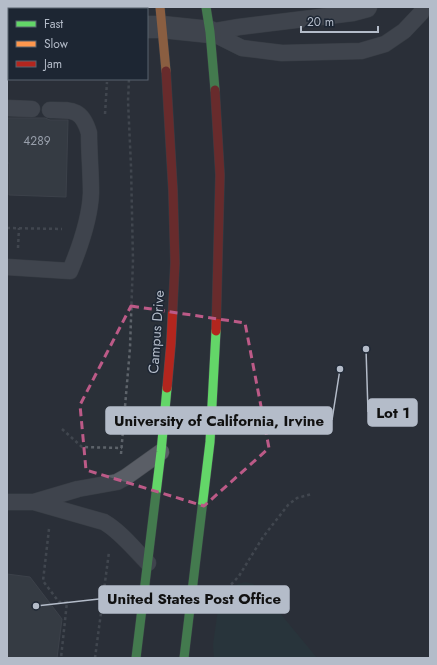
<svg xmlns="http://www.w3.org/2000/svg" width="437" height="665" viewBox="0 0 437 665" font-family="Jost,sans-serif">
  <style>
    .green { fill: #273a3e }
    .building { fill: #444950; stroke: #52575f }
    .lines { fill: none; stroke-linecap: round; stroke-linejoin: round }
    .lane-casing { stroke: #484c53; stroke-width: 17 }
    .street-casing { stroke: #484c53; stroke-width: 23 }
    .fast-casing { stroke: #484c53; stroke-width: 10 }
    .slow-casing { stroke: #484c53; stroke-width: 10 }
    .jam-casing { stroke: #484c53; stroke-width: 10 }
    .path { stroke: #5d636a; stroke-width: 2.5; stroke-dasharray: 3 3; stroke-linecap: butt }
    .lane { stroke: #5a5e66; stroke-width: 16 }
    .street { stroke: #5a5e66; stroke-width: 22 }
    .fast { stroke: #63d668; stroke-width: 9 }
    .slow { stroke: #ff974d; stroke-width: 9 }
    .jam { stroke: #b3261e; stroke-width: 9 }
    .marked { fill: none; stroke: #bc5a87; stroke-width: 3; stroke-dasharray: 8 5; stroke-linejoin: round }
    .labels { text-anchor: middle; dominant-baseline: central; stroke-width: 3; stroke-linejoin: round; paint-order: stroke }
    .number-label { font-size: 12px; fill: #989fab }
    .street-label { font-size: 14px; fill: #b4bcc9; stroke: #1d2633 }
    .leader { fill: none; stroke: #b4bcc9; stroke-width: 1.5 }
    .callout-dot { fill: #b4bcc9; stroke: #1d2633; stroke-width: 1.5 }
    .callout { fill: #b4bcc9; stroke: #b4bcc9; stroke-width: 1.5 }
    .callout-label { font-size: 15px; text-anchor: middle; font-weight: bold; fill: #111 }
  </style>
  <rect width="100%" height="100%" fill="#2a3038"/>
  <path class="green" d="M245 582 253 584 260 589 317 658H214L213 645 220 595 238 584Z"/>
  <path class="building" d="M7 118H45L50 120H68L66 197 9 195V163H7Z
    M7 574 30 577 62 619 57 658H7Z"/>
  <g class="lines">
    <defs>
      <path id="lane" d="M210 32 242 48 282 53 361 51 385 44 404 31 421 13 423 7
        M210 32 239 27 353 13 368 9 369 7
        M7 108 32 109
        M7 267 70 271C80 247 90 219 91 193 91 173 89 153 89 133 82 109 73 110 50 110
        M7 502H34L78 489 117 482 126 477 161 452
        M34 502 104 522C121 532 134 549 148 563"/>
      <path id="street" d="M147 27H162L210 32
        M7 28H9"/>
      <path id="fast" d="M206 7 210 32 215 90
        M136 658 161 452 167 388
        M184 658 210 442 216 331"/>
      <path id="slow" d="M160 7 166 71"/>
      <path id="jam" d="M166 71 173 191 175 263 171 343 167 388
        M215 90 220 175 216 331"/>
    </defs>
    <use href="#lane" class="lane-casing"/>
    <use href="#street" class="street-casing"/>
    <use href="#fast" class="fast-casing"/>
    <use href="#slow" class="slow-casing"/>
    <use href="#jam" class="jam-casing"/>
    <path class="path" d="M105 114 107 82
      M7 228 62 229
      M18 248 19 228
      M62 429 82 447 122 448
      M121 454 130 348 133 260 131 166 128 101 129 79
      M49 529 43 581 59 602H67L61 658
      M216 594 228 588 239 576 263 537 288 505 297 498 312 494
      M95 658 109 552"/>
    <use href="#lane" class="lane"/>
    <use href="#street" class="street"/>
    <use href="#fast" class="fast"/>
    <use href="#slow" class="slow"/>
    <use href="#jam" class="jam"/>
  </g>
  <path d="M0 0H437V665H0ZM131 306 245 323 269 448 204 506 86 470 80 405Z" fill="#2a3038" fill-opacity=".55" fill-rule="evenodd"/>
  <path class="marked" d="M131 306 245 323 269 448 204 506 86 470 80 405Z"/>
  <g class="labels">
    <g class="number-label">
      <text x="37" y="141">4289</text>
    </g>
    <g class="street-label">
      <text transform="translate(156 332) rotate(-86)">Campus Drive</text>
    </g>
  </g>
  <path class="leader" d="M366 349L368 412M340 369L332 420M36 606L99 599"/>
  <g class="callout-dot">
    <circle cx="366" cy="349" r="4"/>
    <circle cx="340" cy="369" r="4"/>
    <circle cx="36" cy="606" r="4"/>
  </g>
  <g class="callout">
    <rect x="368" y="399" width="49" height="27" rx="4"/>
    <rect x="106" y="407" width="226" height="27" rx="4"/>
    <rect x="99" y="586" width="190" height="27" rx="4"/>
  </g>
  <g class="callout-label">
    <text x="393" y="418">Lot 1</text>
    <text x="219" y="426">University of California, Irvine</text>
    <text x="194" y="604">United States Post Office</text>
  </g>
  <rect width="437" height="665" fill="none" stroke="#b4bcc9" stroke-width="16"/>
  <rect x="8" y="8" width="140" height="72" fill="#1d2633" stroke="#59626f"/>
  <rect x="16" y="21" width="20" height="6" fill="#63d668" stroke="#59626f"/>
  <text x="44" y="28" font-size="12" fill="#b4bcc9">Fast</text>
  <rect x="16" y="41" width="20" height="6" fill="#ff974d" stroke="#59626f"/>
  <text x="44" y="48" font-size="12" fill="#b4bcc9">Slow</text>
  <rect x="16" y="61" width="20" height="6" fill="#b3261e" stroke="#59626f"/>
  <text x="44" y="68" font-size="12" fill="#b4bcc9">Jam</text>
  <path d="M301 26v6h77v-6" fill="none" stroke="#b4bcc9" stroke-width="2"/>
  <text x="307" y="26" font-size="12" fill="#b4bcc9" stroke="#1d2633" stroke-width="3" paint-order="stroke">20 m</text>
</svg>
